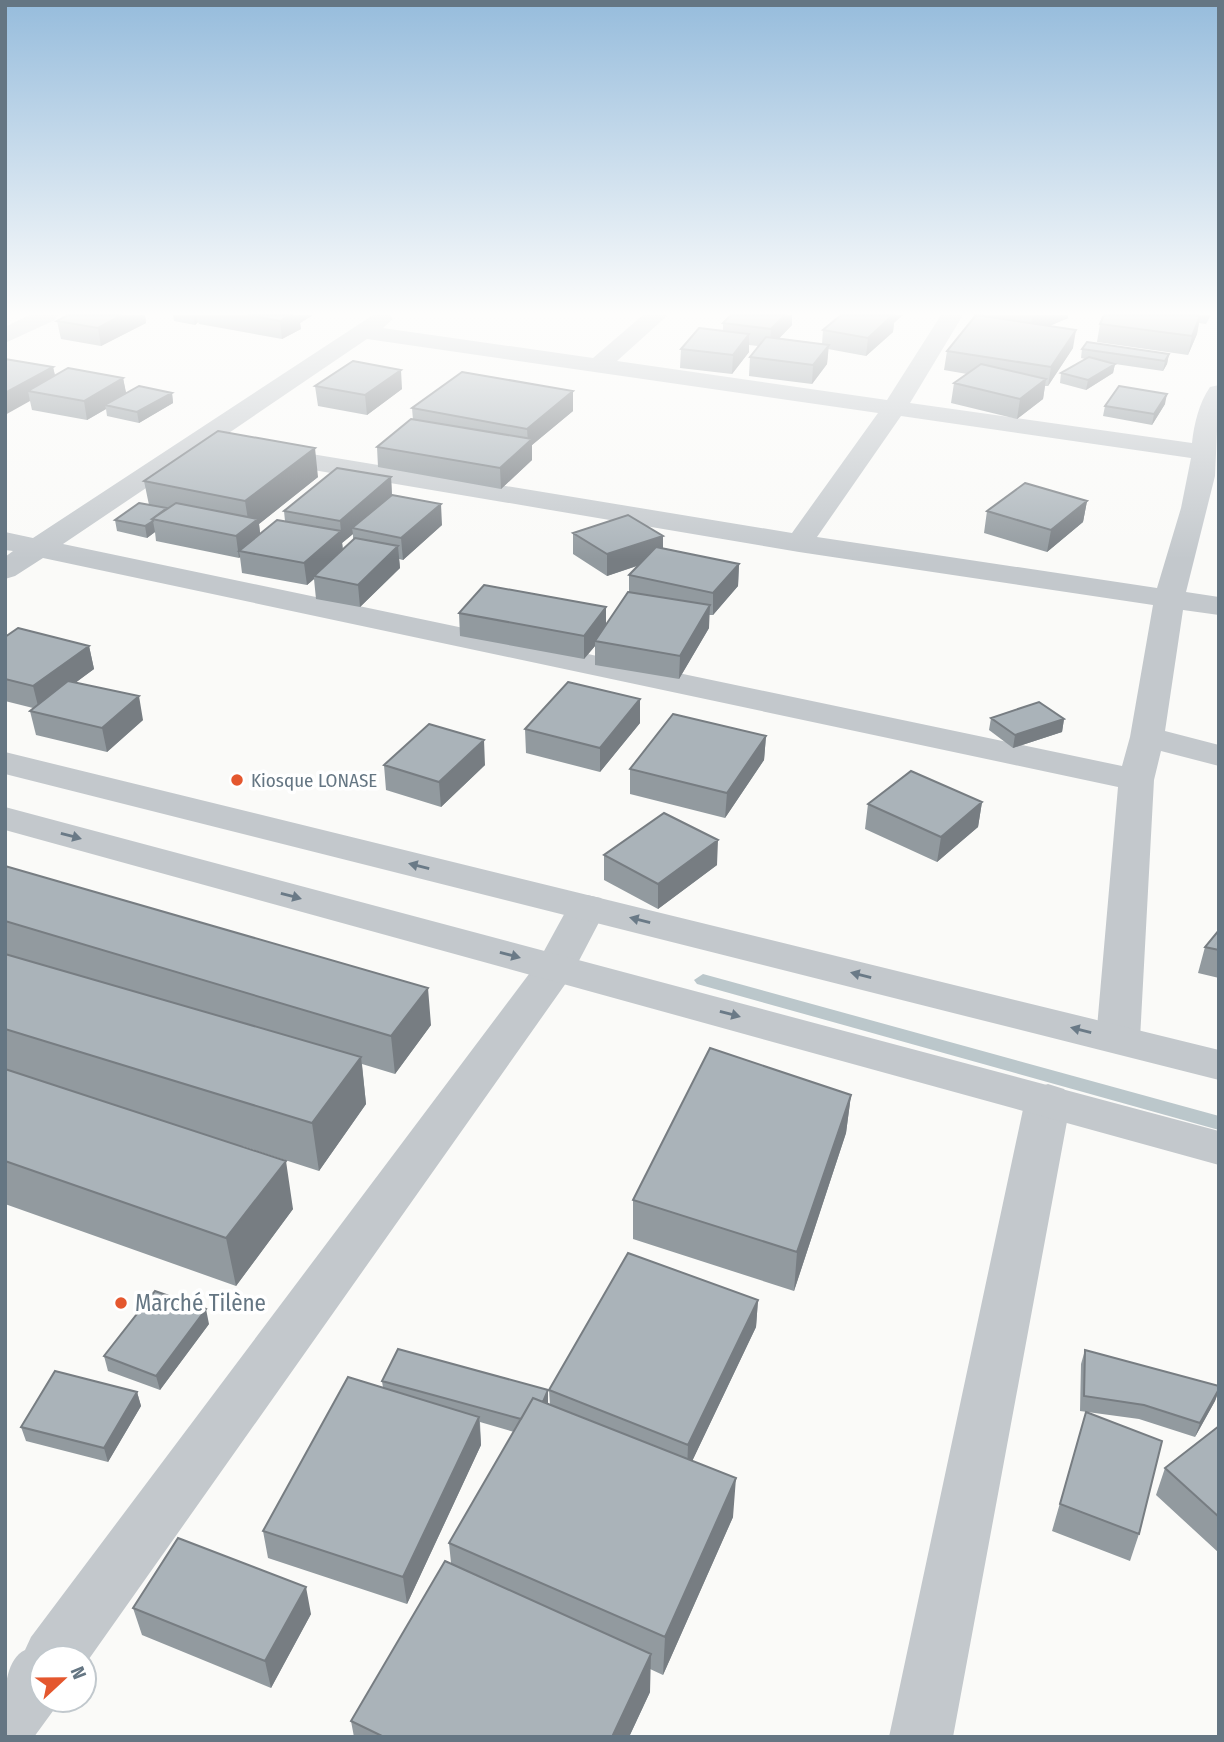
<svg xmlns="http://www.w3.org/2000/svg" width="1224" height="1742" viewBox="0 0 1224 1742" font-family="'Fira Sans Condensed',sans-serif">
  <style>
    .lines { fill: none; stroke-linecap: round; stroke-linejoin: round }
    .stream { fill: #bbc7cb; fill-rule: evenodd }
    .minor { fill: #c3c8cc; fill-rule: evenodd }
    .tertiary { fill: #c3c8cc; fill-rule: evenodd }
    .wall { fill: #929a9f; fill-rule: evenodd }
    .shaded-wall { fill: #777d82 }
    .building { fill: #aab3b9; stroke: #777d82; stroke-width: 2 }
    .oneway { fill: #6a7a87 }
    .poi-dot { fill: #e4572e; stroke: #fff; stroke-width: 2.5 }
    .labels { text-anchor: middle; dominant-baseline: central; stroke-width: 7; stroke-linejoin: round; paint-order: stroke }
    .poi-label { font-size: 19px; fill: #657683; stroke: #fff; text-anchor: start }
    .near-poi-label { font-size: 23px; fill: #657683; stroke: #fff; text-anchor: start }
  </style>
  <rect width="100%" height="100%" fill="#fafaf8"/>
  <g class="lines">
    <path class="stream" d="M703 974 1219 1116V1130L697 984 694 980Z"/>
    <path class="minor" d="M29 315H58L55 320 5 343V327Z
      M373 315H391L393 319 383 328 593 358 643 315H668L617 361 887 400 941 315H963L910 403 1192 443C1194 424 1199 403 1210 387L1219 385 1215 476 1186 592 1219 597V615L1183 610 1165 731 1219 745V766L1161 751 1154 780 1140 1039 1133 1049 1118 1054 1103 1049 1096 1039 1118 787 43 558 15 576 5 579V557L13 551 5 550V532L33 538ZM367 339 878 413 792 533 220 439ZM901 416 1191 458 1181 508 1157 588 817 537ZM201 451 799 552 1153 605 1130 737 1122 766 63 544Z
      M587 895 601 898 607 907 571 976 84 1666V1658H42V1700H61L34 1737H5C5 1711 0 1662 25 1650L31 1637 538 962 573 898Z
      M1048 1084 1064 1089 1071 1100 953 1737H889L1025 1100 1032 1089Z"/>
    <path class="tertiary" d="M5 752 1219 1050V1080L5 774Z
      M5 807 1219 1131V1165L5 830Z"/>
  </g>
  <path class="wall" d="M68 315H145L146 323 101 346 61 339 57 321Z
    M173 315H313L300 323 301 329 282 339 199 324 198 322 195 325 174 321Z
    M731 315H792V325L779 338 822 344 823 330 894 323 893 332 866 356 828 349 827 364 812 384 749 376 750 357 758 346 749 345V352L732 374 680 368 681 349 723 330V323Z
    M986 315H1068V318L1049 326 1073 348 1048 386H1045L1043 399 1017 419 951 403 954 383 967 374 944 370 947 351Z
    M1104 315H1211L1206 324 1199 323 1197 334 1188 355 1097 342 1100 324Z
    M1082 349 1169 354 1167 364 1163 371 1115 364 1113 373 1086 390 1060 383 1061 373 1085 359 1081 358Z
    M5 359 53 367 55 375 123 378 126 394 172 393 173 403 139 423 107 416 106 409 87 420 32 410 30 401Z
    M315 386 402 389 367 415 318 406Z
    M1165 404 1152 425 1103 416 1105 406Z
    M412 408 573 411 532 445V460L501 489 378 467 377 447 413 420Z
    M318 477 259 524 260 534 285 521 284 511 391 477 392 495 442 525 403 560 399 559 400 568 360 607 316 599 314 579 307 585 242 573 240 557 239 558 156 541 155 532 147 538 117 531 115 520 149 505 144 481ZM353 534V540L343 550 342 543Z
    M1087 501 1083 522 1047 552 984 533 987 511Z
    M573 533 663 548 739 564 738 586 713 615H709V628L679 679 595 665V646L584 659 460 636 459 613 606 624 629 592V575L637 566 607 576 573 554Z
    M5 637 89 646 94 669 76 682 143 720 107 752 36 735 30 711 33 708 5 701Z
    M640 699V723L600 772 526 753 525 729Z
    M991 718 1064 719 1062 732 1013 748 989 730Z
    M766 736 764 760 725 818 630 794V769Z
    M384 765H485L441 807 386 790Z
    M982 802 978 827 937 862 865 829 868 804Z
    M604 855 717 865 658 909 604 880Z
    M5 866 431 1025 395 1074 362 1064 366 1104 319 1171 242 1146 293 1209 236 1286 5 1204Z
    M1219 930V978L1198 973 1205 947Z
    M851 1095 846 1133 794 1291 633 1239V1200Z
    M758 1300 756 1327 692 1461 733 1517 663 1675 650 1669V1692L629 1737H354L351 1721 451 1563 449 1543 514 1432 480 1422 481 1445 407 1604 268 1558 263 1531 383 1388 382 1381 550 1405 549 1390Z
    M209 1324 160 1390 108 1371 104 1356Z
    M1085 1350 1219 1386V1391L1215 1401 1195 1437 1139 1419 1080 1411 1081 1364Z
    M137 1392 141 1406 108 1462 26 1441 21 1427Z
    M1086 1412 1139 1534 1130 1561 1052 1531Z
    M1219 1426V1553L1156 1495 1165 1468Z
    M133 1608 311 1614 271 1688 142 1635Z"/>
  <path class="shaded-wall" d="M122 315H145L146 323 101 346 98 328Z
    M193 315H197L198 322 195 325Z
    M290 315H313L300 323 301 329 282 339 280 321Z
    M785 315H792V325L770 348 771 329Z
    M893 315H903L894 323 893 332 866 356 868 338Z
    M1035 315H1068V318L1029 335 1032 317Z
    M1200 316 1197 334 1188 355 1192 336Z
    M1076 330 1073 348 1048 386 1051 367Z
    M749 334V352L732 374 733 355Z
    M829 345 827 364 812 384 813 365Z
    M1169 354 1167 364 1163 371 1165 361Z
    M1115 364 1113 373 1086 390 1088 380Z
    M53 367 57 386 28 391 30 401 5 415V393Z
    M401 370 402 389 367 415 365 395Z
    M123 378 127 397 105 405 106 409 87 420 84 401Z
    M1046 379 1043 399 1017 419 1020 399Z
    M573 391V411L532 445V460L501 489 500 468 528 443 527 429Z
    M172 393 173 403 139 423 137 412Z
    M1167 394 1165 404 1152 425 1154 414Z
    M315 448 318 477 259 524 261 540 239 551 240 557 239 558 236 536 249 526 245 501Z
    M391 477 392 498 352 528 353 534 342 543 340 521Z
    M1087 501 1083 522 1047 552 1051 530Z
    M441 504 442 525 403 560 401 538Z
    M153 521 155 532 147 538 145 526Z
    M341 531 343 552 314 576V579L307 585 304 563Z
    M663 536V557L607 576V554Z
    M398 546 400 568 360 607 358 585Z
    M739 564 738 586 713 615V593Z
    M710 605 709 628 679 679 680 656Z
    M606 607V630L595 641V646L584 659V636Z
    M89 646 94 669 39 710 33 686Z
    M139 696 143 720 107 752 102 728Z
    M640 699V723L600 772V748Z
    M1064 719 1062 732 1013 748 1015 735Z
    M766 736 764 760 725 818 727 793Z
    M484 740 485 765 441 807 439 782Z
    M982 802 978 827 937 862 941 837Z
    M718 840 717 865 658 909V884Z
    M428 988 431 1025 395 1074 391 1036Z
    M361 1057 366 1104 319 1171 312 1123Z
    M851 1095 846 1133 794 1291 797 1252Z
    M286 1161 293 1209 236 1286 226 1238Z
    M758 1300 756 1327 687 1472 688 1445Z
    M206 1309 209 1324 160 1390 156 1376Z
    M1219 1389 1215 1401 1195 1437 1200 1423Z
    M548 1390V1404L534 1423Z
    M137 1392 141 1406 108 1462 104 1448Z
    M479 1417 481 1445 407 1604 403 1577Z
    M736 1478 733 1517 663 1675 665 1637Z
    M306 1587 311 1614 271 1688 265 1661Z
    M651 1654 650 1692 629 1737H612Z"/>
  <path class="building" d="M68 315H122L98 328 57 321Z
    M248 315H290L280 321Z
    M731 315H785L771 329 723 323Z
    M841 315H893L868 338 823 330Z
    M976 315H977L1076 330 1051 367 947 351Z
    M1104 315H1195L1200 316 1192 336 1100 324Z
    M699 328 749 334 733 355 681 349Z
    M766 337 829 345 813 365 750 357Z
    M1087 342 1169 354 1165 361 1082 349Z
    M1089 357 1115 364 1088 380 1061 373Z
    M5 359 53 367 5 393Z
    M353 361 401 370 365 395 315 386Z
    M981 364 1046 379 1020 399 954 383Z
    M68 368 123 378 84 401 28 391Z
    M462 372 573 391 527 429 412 408Z
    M139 386 172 393 137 412 105 405Z
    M1119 386 1167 394 1154 414 1105 406Z
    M411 419 532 439 500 468 377 447Z
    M218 431 315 448 245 501 144 481Z
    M337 468 391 477 340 521 284 511Z
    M1025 483 1087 501 1051 530 987 511Z
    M392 495 441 504 401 538 352 528Z
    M139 503 167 508 152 519 153 521 145 526 115 520Z
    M176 503 258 519 236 536 152 519Z
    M628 515 663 536 607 554 573 533Z
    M277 520 341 531 304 563 239 551Z
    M355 538 398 546 358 585 314 576Z
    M656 547 739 564 713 593 629 575Z
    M484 585 606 607 584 636 459 613Z
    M628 592 710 605 680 656 595 641Z
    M18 628 89 646 33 686 5 679V637Z
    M68 681 139 696 102 728 30 711Z
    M568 682 640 699 600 748 525 729Z
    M1039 702 1064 719 1015 735 991 718Z
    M673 714 766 736 727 793 630 769Z
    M429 724 484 740 439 782 384 765Z
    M911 771 982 802 941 837 868 804Z
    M664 813 718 840 658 884 604 855Z
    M5 866 428 988 391 1036 5 921Z
    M1219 930V950L1205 947Z
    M5 954 361 1057 312 1123 5 1029Z
    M710 1048 851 1095 797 1252 633 1200Z
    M5 1069 286 1161 226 1238 5 1161Z
    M628 1253 758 1300 688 1445 549 1390Z
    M155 1291 206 1309 156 1376 104 1356Z
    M398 1349 548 1390 543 1402 533 1398 521 1419 382 1381Z
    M1085 1350 1219 1386V1389L1200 1423 1144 1405 1084 1396Z
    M55 1371 137 1392 104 1448 21 1427Z
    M348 1377 479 1417 403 1577 263 1531Z
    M533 1398 736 1478 665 1637 449 1543Z
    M1086 1412 1162 1441 1139 1534 1060 1504Z
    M1219 1426V1517L1165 1468Z
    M178 1538 306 1587 265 1661 133 1608Z
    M445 1561 651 1654 612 1737H384L351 1721Z"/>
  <defs><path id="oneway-solid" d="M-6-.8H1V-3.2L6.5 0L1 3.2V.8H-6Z" transform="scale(1.75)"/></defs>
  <g class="oneway">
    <use href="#oneway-solid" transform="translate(71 836) rotate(15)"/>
    <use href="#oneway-solid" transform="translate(419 866) rotate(-166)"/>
    <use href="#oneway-solid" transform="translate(291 896) rotate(15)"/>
    <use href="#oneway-solid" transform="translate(640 920) rotate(-166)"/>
    <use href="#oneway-solid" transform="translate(510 955) rotate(15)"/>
    <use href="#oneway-solid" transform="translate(861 975) rotate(-166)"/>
    <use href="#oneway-solid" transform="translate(730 1014) rotate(15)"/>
    <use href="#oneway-solid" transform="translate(1081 1030) rotate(-166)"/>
  </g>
  <linearGradient id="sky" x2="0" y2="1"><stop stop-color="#96bcdc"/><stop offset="0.56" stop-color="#fdfdfc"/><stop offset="1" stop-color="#fdfdfc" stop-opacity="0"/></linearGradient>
  <rect width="1224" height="559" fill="url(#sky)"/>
  <g class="poi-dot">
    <circle cx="237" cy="780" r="7"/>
    <circle cx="121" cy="1303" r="7"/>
  </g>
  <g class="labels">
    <g class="poi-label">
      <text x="251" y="780">Kiosque LONASE</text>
    </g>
    <g class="near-poi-label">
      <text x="135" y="1303">Marché Tilène</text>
    </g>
  </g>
  <rect width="1224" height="1742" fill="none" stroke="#657683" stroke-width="14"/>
  <g transform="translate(63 1679) rotate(68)"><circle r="33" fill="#ffffff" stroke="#c1c8cd" stroke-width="2"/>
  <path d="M0-5L12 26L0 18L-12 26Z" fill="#e4572e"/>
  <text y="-10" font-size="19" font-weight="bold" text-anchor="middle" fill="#657683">N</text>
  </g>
</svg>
